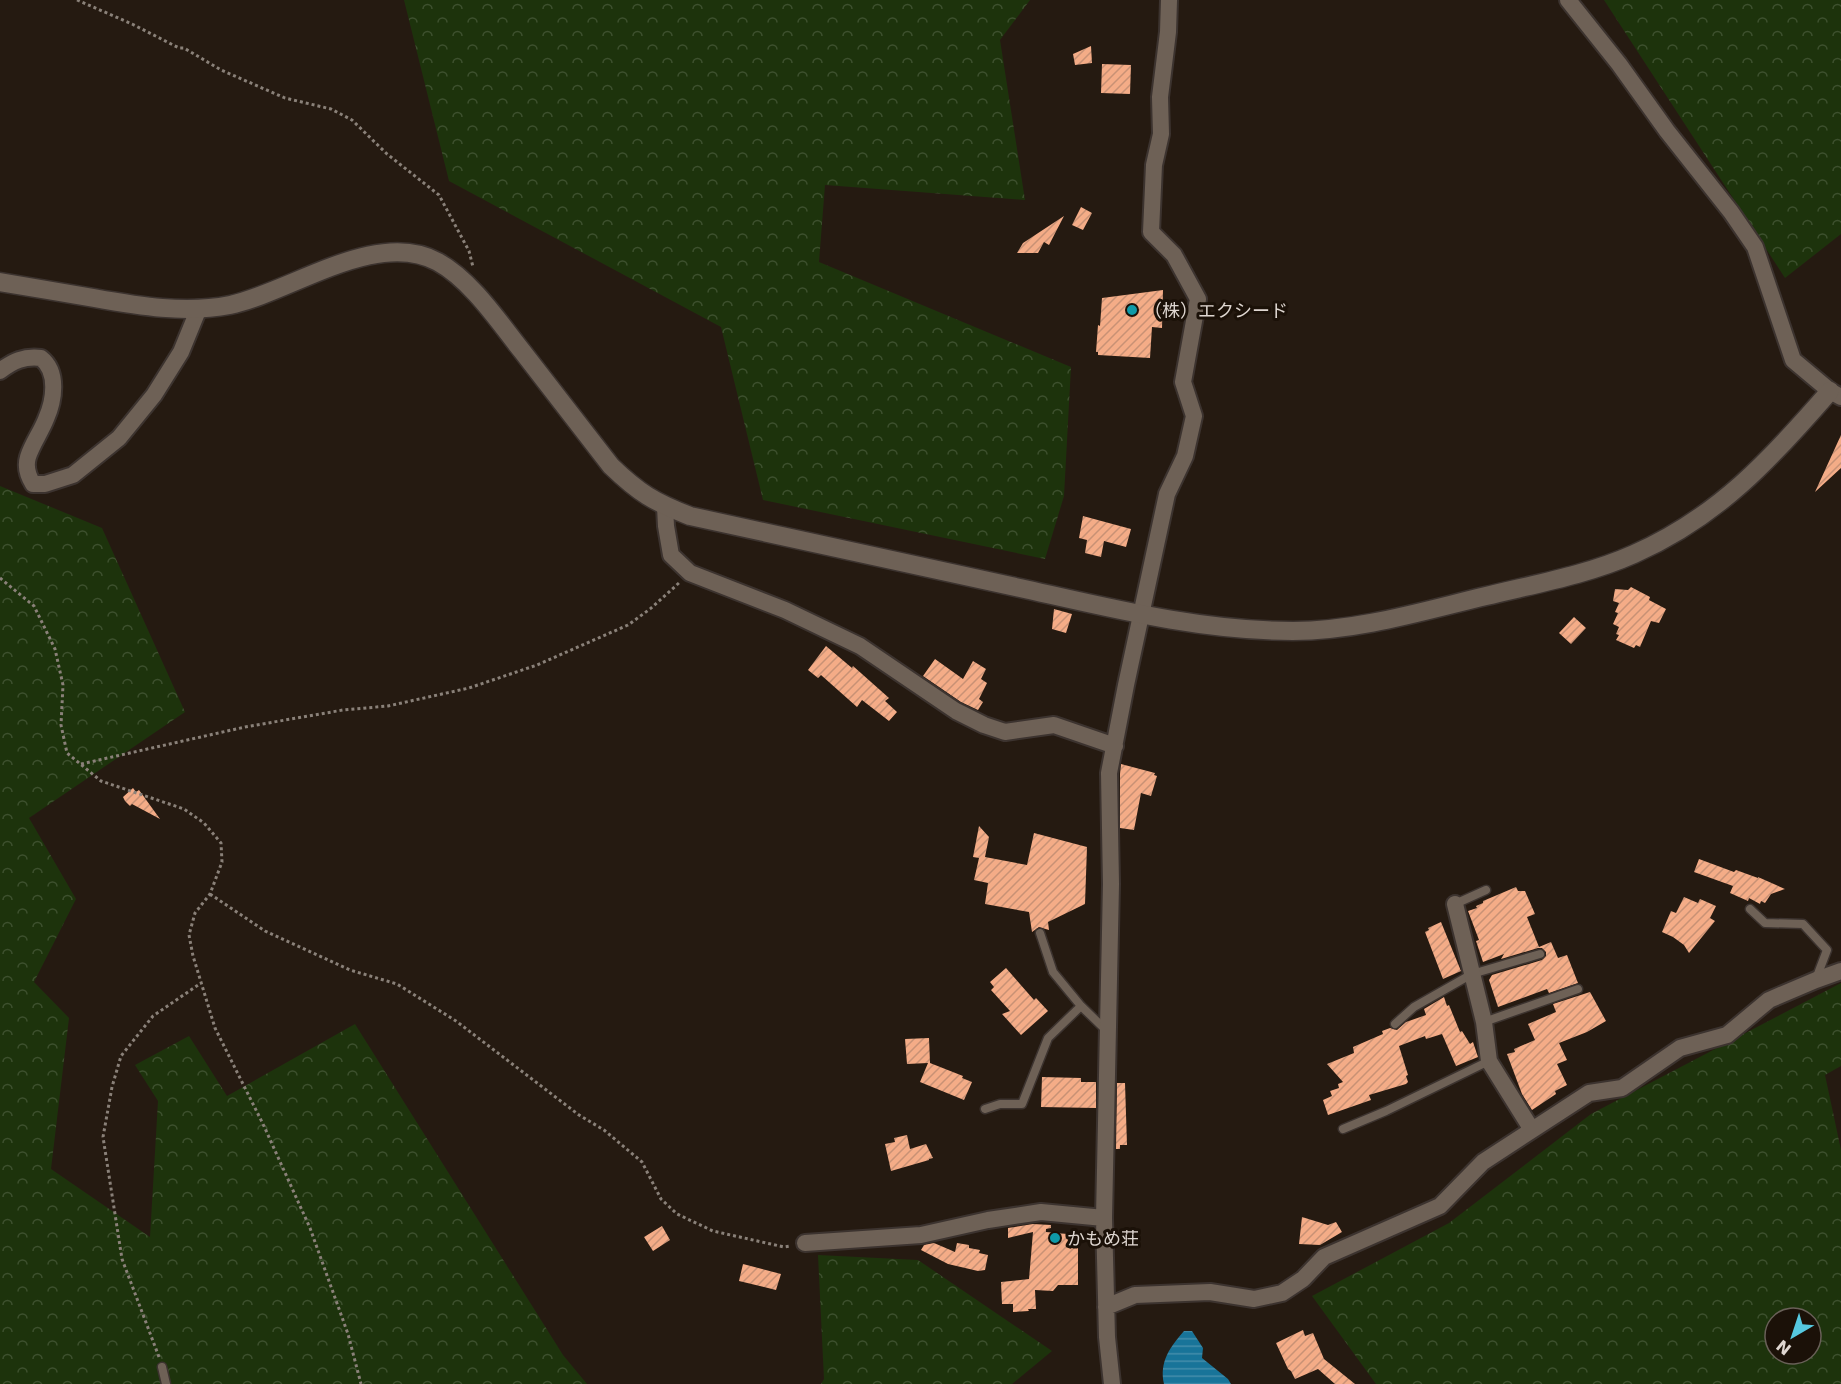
<svg xmlns="http://www.w3.org/2000/svg" width="1841" height="1384" viewBox="0 0 1841 1384" font-family="'DejaVu Sans','Noto Sans JP',sans-serif">
  <style>
    .forest { fill: url(#forest-crowns); fill-rule: evenodd }
    .water { fill: url(#water-rules) }
    .building { fill: url(#building-hatch) }
    .lines { fill: none; stroke-linecap: round; stroke-linejoin: round }
    .lane-casing { stroke: #3c332f; stroke-width: 11 }
    .street-casing { stroke: #3c332f; stroke-width: 20 }
    .secondary-casing { stroke: #3c332f; stroke-width: 21 }
    .path { stroke: #8a8179; stroke-width: 3; stroke-dasharray: 3 3; stroke-linecap: butt }
    .lane { stroke: #6e6156; stroke-width: 8 }
    .street { stroke: #6e6156; stroke-width: 16 }
    .secondary { stroke: #6e6156; stroke-width: 18 }
    .culture-dot { fill: #0f9aa8; stroke: #1b1108; stroke-width: 2 }
    .labels { text-anchor: middle; dominant-baseline: central; stroke-width: 6; stroke-linejoin: round; paint-order: stroke }
    .poi-label { font-size: 18px; fill: #dfd7d1; stroke: #1b1108; text-anchor: start }
  </style>
  <defs>
    <pattern id="forest-crowns" width="20" height="18" patternUnits="userSpaceOnUse" patternTransform="scale(1.5)"><rect width="20" height="18" fill="#1d330c"/><path d="M2 6a3 3 0 1 1 6 0M12 15a3 3 0 1 1 6 0" fill="none" stroke="#3d502e"/></pattern>
    <pattern id="water-rules" width="6" height="5" patternUnits="userSpaceOnUse" patternTransform="scale(1.5)"><rect width="6" height="5" fill="#187499"/><path d="M0 2.5h6" fill="none" stroke="#448dab"/></pattern>
    <pattern id="building-hatch" width="6" height="6" patternUnits="userSpaceOnUse" patternTransform="scale(1.5)"><rect width="6" height="6" fill="#f4ac87"/><path d="M-1 1l2-2M0 6l6-6M5 7l2-2" fill="none" stroke="#c89175"/></pattern>
  </defs>
  <rect width="100%" height="100%" fill="#251a11"/>
  <path class="forest" d="M404 0H1030L1000 40 1025 200 825 185 819 262 1071 367 1064 496 1045 559 763 500 721 327 449 181Z
    M1604 0H1841V234L1785 278Z
    M0 486 102 528 185 712 29 818 76 899 34 982 69 1018 51 1169 150 1237 158 1101 135 1065 189 1036 227 1096 355 1024 563 1355 587 1384H0Z
    M1841 983V1066L1825 1075 1841 1150V1384H1376L1312 1296 1449 1223 1591 1114ZM1775 1318H1811V1354H1775Z
    M818 1255 918 1260 1052 1351 1012 1384H821L824 1379Z"/>
  <path class="water" d="M1184 1331H1192L1203 1348 1202 1358 1228 1379 1231 1384H1164C1159 1362 1170 1347 1184 1331Z"/>
  <path class="building" d="M1091 46 1092 63 1075 65 1073 54Z
    M1102 64 1131 65 1130 94 1101 93Z
    M1081 207 1092 213 1083 230 1072 225Z
    M1064 216 1049 245 1044 242 1038 253H1017L1023 243Z
    M1163 290 1162 328 1152 327 1150 358 1098 355V352H1096L1098 325 1100 326 1102 298Z
    M1841 435V468L1815 492Z
    M1083 516 1131 529 1126 547 1104 541 1101 557 1085 553 1087 540 1079 538Z
    M1631 587 1650 597 1649 600 1666 609 1659 623 1651 621 1640 647 1636 645 1634 648 1616 640 1619 635 1616 634 1619 627 1613 624 1618 613 1615 612 1619 603 1613 601 1615 589 1628 590Z
    M1054 609 1072 614 1066 633 1052 629Z
    M1574 617 1586 628 1571 644 1559 633Z
    M826 646 852 668 853 666 889 698 885 701 897 712 889 721 862 700 857 707 821 675 818 678 808 670Z
    M935 659 963 679 973 661 986 669 981 679 987 683 979 699 983 702 978 710 961 702 923 676Z
    M1121 764 1155 773 1154 775 1157 776 1151 796 1141 793 1134 830 1120 828V774Z
    M133 788 136 792 139 790 160 819 132 804 130 806 125 801 123 797Z
    M979 826 989 837 985 857 1027 865 1034 833 1087 847 1085 904 1048 922 1049 930 1039 927 1032 932 1029 912 985 904 988 883 974 880 979 858 973 857Z
    M1699 859 1734 872 1736 870 1758 878V877L1785 889 1771 894 1765 903 1761 901 1760 904 1749 898 1748 901 1730 893 1733 886 1694 872Z
    M1516 887 1518 891H1525L1535 914 1527 917 1539 947 1551 942 1558 958 1567 955 1578 983 1549 993 1547 989 1498 1007 1489 980 1492 975 1542 960 1546 956V952L1542 948H1538L1501 959 1504 954 1483 962 1476 941 1479 940 1468 911 1477 908 1476 906 1483 903V901Z
    M1684 897 1698 903 1700 899 1716 906 1710 918 1715 921 1689 953 1684 945 1673 937 1662 932 1671 911 1676 913Z
    M1441 922 1461 971 1443 979 1425 932 1429 930 1428 928Z
    M1006 968 1034 1000 1036 998 1048 1011 1021 1035 1002 1014 1010 1011 991 990 994 987 990 982Z
    M1590 992 1606 1021 1587 1032 1559 1043 1567 1060 1557 1064 1567 1085 1555 1091 1556 1094 1532 1110 1522 1094 1507 1054 1515 1052 1514 1049 1535 1040 1528 1024 1556 1012 1553 1004Z
    M1444 997 1447 1006 1449 1005 1460 1032 1462 1031 1470 1044 1473 1042 1478 1057 1456 1066 1442 1034 1426 1039 1425 1036 1399 1046 1408 1075 1406 1076 1408 1082 1406 1084 1369 1095 1371 1100 1328 1115 1323 1100 1332 1096 1330 1091 1339 1088 1338 1084 1343 1082 1327 1064 1354 1053 1353 1047 1383 1034 1382 1031 1390 1028 1397 1030 1406 1022 1426 1015 1424 1009Z
    M929 1038 930 1063 963 1076 962 1078 972 1082 964 1100 920 1082 928 1063 907 1064 905 1039Z
    M1042 1077 1081 1078V1082H1096V1108L1041 1107Z
    M1117 1083H1125L1127 1145H1120V1149H1116Z
    M907 1135 910 1149 926 1144 933 1158 929 1159V1160L891 1171 885 1144 895 1142 894 1138Z
    M1302 1217 1328 1225 1336 1222 1342 1232 1320 1245 1299 1244Z
    M1033 1224 1051 1225V1228L1046 1229V1232L1078 1235V1285H1058L1053 1291 1035 1290 1036 1309H1028L1029 1311 1013 1312V1304H1002L1001 1282 1029 1279 1033 1232 1008 1238V1228Z
    M662 1226 670 1240 653 1251 644 1237Z
    M934 1243 955 1252 957 1243 969 1245V1248L980 1250 979 1253 988 1255 985 1270 978 1271 948 1264 921 1250 924 1245Z
    M743 1264 781 1274 776 1290 739 1281Z
    M1303 1330 1305 1336 1313 1333 1324 1359 1355 1384H1335L1318 1369 1295 1379 1291 1371 1288 1369 1276 1343Z"/>
  <g class="lines">
    <defs>
      <path id="lane" d="M1455 904 1486 890
        M1750 909 1765 923 1803 924 1827 950 1816 979
        M1040 933 1053 972 1081 1006 1107 1031
        M1484 1022 1578 989
        M1395 1024 1414 1007 1472 974 1540 954
        M985 1109 1000 1104H1022L1048 1038 1081 1006
        M1343 1129 1386 1111 1489 1061
        M162 1367 166 1384"/>
      <path id="street" d="M1568 0 1619 64 1667 131 1731 212 1755 247 1793 360 1830 391 1841 397
        M0 371C13 361 24 356 41 358 59 372 54 401 46 419 41 432 32 444 28 457 25 467 28 476 33 484H45L73 475 119 438 154 395 181 352 199 308
        M665 506 666 526 671 555 690 573 785 610 860 646 956 711 984 725 1005 732 1054 725 1115 746
        M1455 904 1484 1022 1489 1061 1532 1130
        M805 1243 921 1235 988 1220 1041 1212 1104 1218
        M1106 1307 1135 1295 1210 1292 1254 1299 1282 1293 1303 1279 1324 1257 1440 1206 1483 1162 1589 1093 1622 1088 1680 1048 1727 1035 1769 1000 1816 980 1841 971
        M1112 1384 1107 1337 1104 1218 1111 884 1109 773 1126 685 1167 494 1185 456 1194 416 1183 382 1198 299 1174 255 1151 232 1154 165 1161 134 1160 97 1168 32 1169 0"/>
      <path id="secondary" d="M0 282C31 287 63 293 94 298 139 306 185 314 230 305 291 292 377 228 438 262 471 280 499 322 522 351 552 390 582 428 611 466 639 493 654 502 690 516 800 540 910 564 1020 588 1110 608 1200 631 1293 631 1358 631 1423 611 1486 596 1535 584 1587 575 1634 554 1718 517 1771 459 1830 391"/>
    </defs>
    <use href="#lane" class="lane-casing"/>
    <use href="#street" class="street-casing"/>
    <use href="#secondary" class="secondary-casing"/>
    <path class="path" d="M77 0 132 24 179 48H184L221 70 285 98 331 109 352 120 387 154 439 195 469 251 473 267
      M0 578 34 606 55 649 63 685 61 725 67 753 101 781 184 809 204 823 221 843 222 862 210 894 195 913 189 935 193 956 215 1028 263 1124 310 1228 348 1334 361 1384
      M81 764 245 727 343 710 388 706 469 688 537 665 628 625 650 609 680 582
      M210 894 265 931 350 970 397 984 456 1021 579 1115 604 1130 642 1162 661 1199 677 1214 713 1231 784 1247 790 1246
      M159 1357 122 1259 103 1137 112 1087 121 1056 153 1016 201 983"/>
    <use href="#lane" class="lane"/>
    <use href="#street" class="street"/>
    <use href="#secondary" class="secondary"/>
  </g>
  <g class="culture-dot">
    <circle cx="1132" cy="310" r="6"/>
    <circle cx="1055" cy="1238" r="6"/>
  </g>
  <g class="labels">
    <g class="poi-label">
      <text x="1144" y="310">（株）エクシード</text>
      <text x="1067" y="1238">かもめ荘</text>
    </g>
  </g>
  <g transform="translate(1793 1336) rotate(219)"><circle r="28" fill="#1b1108" stroke="#696058" stroke-width="1.5"/>
  <path d="M0-4.5L10 22L0 15L-10 22Z" fill="#56c9e0"/>
  <text y="-9" font-size="16" font-weight="bold" text-anchor="middle" fill="#dfd7d1">N</text>
  </g>
</svg>
